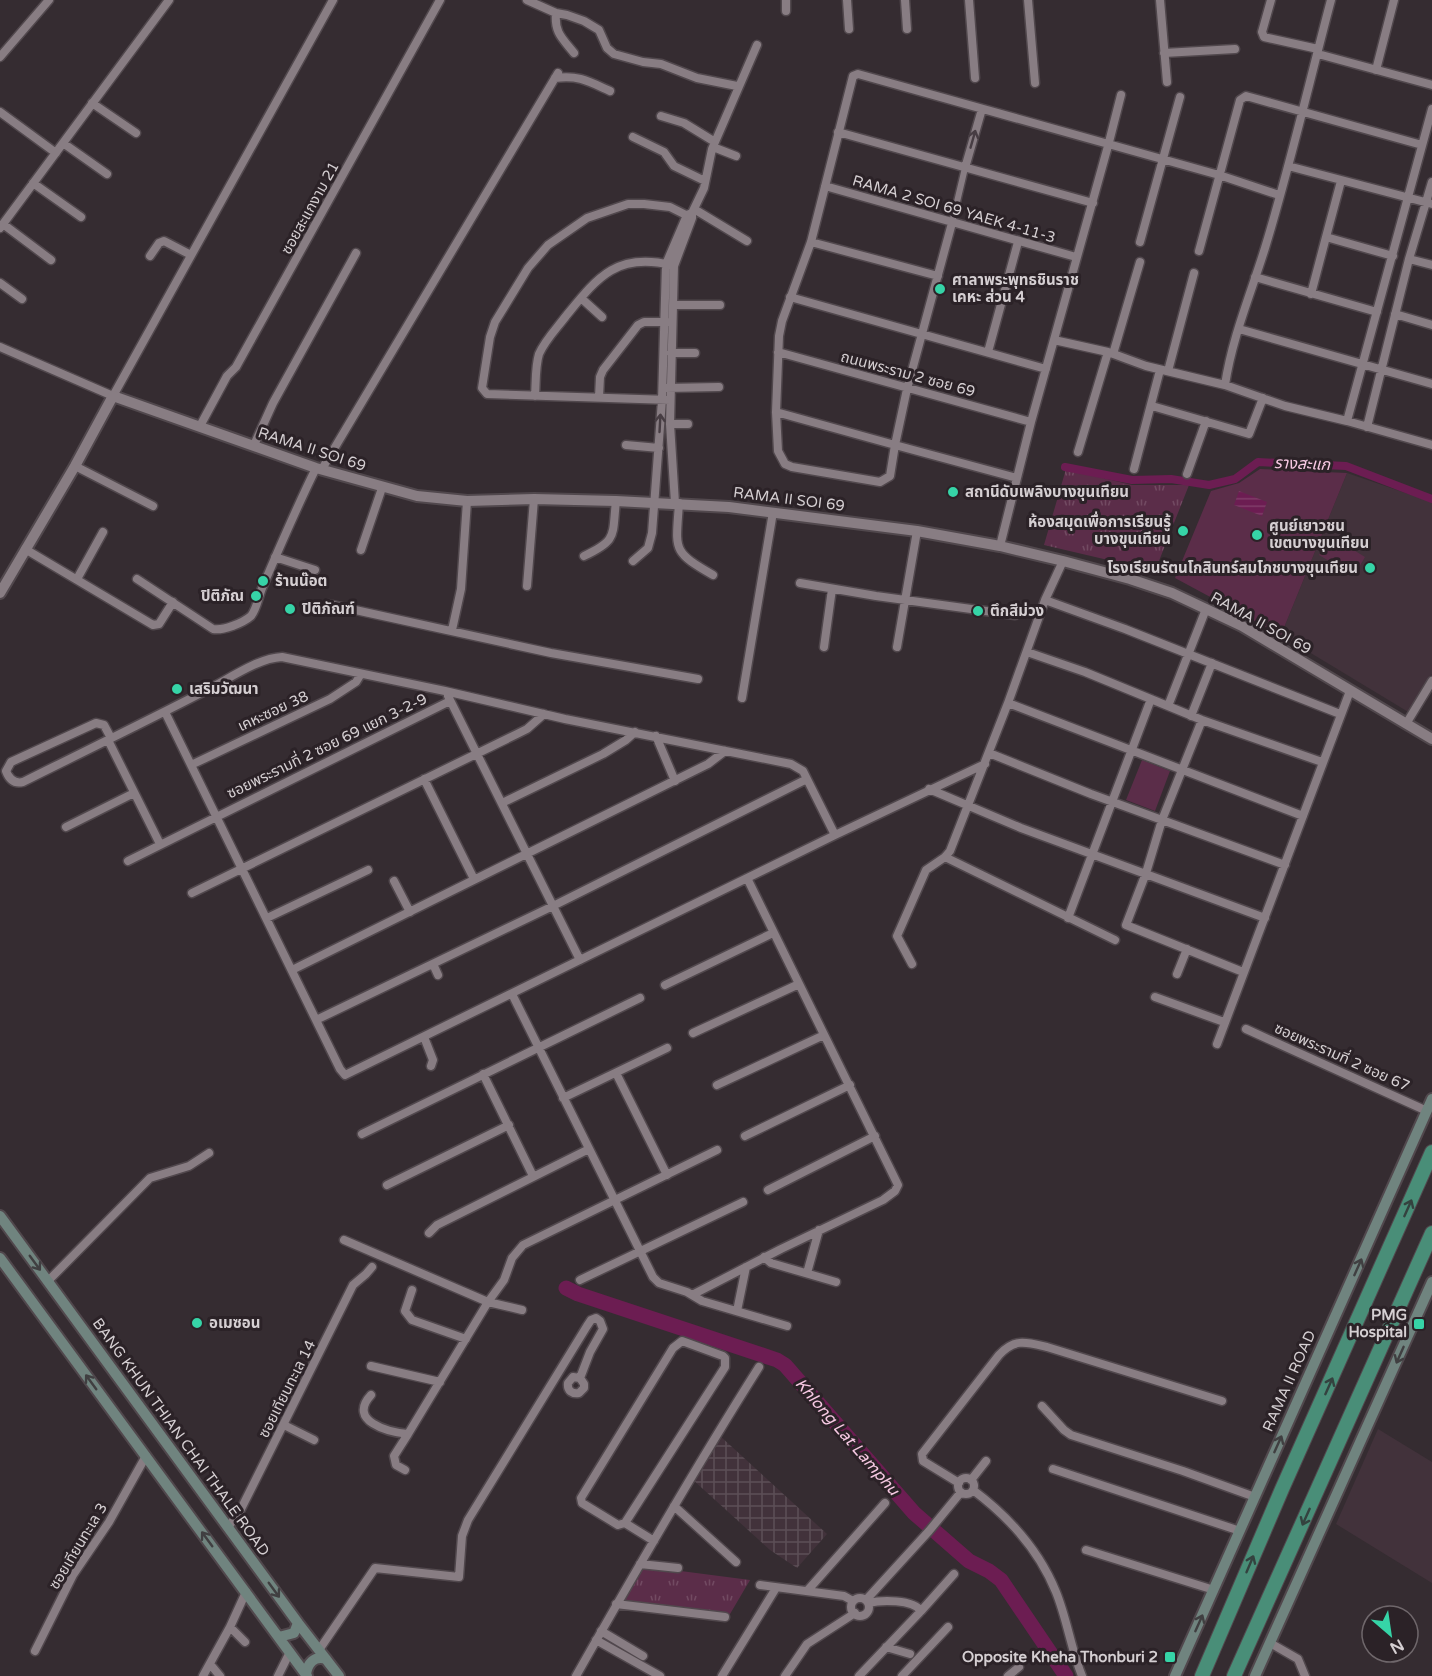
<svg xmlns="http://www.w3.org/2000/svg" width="1432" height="1676" viewBox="0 0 1432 1676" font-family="'Varela Round','Noto Sans Thai',sans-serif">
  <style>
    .built { fill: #42323b }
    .industrial { fill: url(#industrial-grid) }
    .grass { fill: url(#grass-tufts) }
    .garden { fill: #5b2d49 }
    .water { fill: url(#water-rules) }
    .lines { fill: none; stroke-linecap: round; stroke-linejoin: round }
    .canal { stroke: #6c1d52; stroke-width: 8 }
    .river { stroke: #6c1d52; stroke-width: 15 }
    .pedestrian-casing { stroke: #51484d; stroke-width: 9 }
    .minor-casing { stroke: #51484d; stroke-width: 11 }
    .tertiary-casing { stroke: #51484d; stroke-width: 14 }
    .secondary-casing { stroke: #51484d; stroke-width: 14 }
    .trunk-casing { stroke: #51484d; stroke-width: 16 }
    .pedestrian { stroke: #887d83; stroke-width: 6 }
    .minor { stroke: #887d83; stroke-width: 8 }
    .tertiary { stroke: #887d83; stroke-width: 10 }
    .secondary { stroke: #70847f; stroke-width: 10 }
    .trunk { stroke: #498e78; stroke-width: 14 }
    .oneway { stroke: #473d43 }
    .oneway2 { stroke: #34423f }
    .oneway3 { stroke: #403f41 }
    .poi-dot { fill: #36d4a7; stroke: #2b2227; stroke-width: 2 }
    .labels { text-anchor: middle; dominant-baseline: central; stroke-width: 6; stroke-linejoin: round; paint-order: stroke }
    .street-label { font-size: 15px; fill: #d5cfd2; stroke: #2b2227 }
    .poi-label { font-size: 15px; font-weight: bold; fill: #d5cfd2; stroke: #2b2227; text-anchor: start }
    .water-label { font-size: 16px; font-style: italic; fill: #f7c9e3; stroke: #2b2227 }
  </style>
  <defs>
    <pattern id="industrial-grid" width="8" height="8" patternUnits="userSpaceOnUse" patternTransform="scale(1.5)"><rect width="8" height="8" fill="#42323b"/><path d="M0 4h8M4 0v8" fill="none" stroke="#5c4f56"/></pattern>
    <pattern id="grass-tufts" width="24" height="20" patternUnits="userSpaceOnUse" patternTransform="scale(1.5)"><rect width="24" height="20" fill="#5b2d49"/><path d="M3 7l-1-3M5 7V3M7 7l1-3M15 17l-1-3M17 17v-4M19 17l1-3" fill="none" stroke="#724a62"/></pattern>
    <pattern id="water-rules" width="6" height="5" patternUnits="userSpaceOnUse" patternTransform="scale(1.5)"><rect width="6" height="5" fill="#6c1d52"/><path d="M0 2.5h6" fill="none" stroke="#803d6a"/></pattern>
  </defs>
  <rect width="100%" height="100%" fill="#352c31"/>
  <path class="built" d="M1347 473 1432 502V674L1410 713 1281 635Z
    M1378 1429 1432 1462V1583L1336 1524Z"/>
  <path class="industrial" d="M719 1435 827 1534 797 1568 770 1550 692 1479Z"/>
  <path class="grass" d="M1066 469 1132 485H1189L1155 571 1044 545Z
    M642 1566 750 1580 730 1614 622 1600Z"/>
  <path class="garden" d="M1260 469 1347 473 1281 635 1175 578 1211 491 1239 483Z
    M1331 536 1365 557 1354 576 1319 555Z
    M1142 760 1170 771 1155 811 1126 800Z"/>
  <path class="water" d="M1239 491 1267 502 1262 516 1234 505Z"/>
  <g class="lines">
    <path class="canal" d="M1065 467 1132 480 1171 479 1209 485 1235 479 1258 462 1346 466 1432 499"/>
    <path class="river" d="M566 1288 578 1294 777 1360 785 1365 914 1513 969 1561 989 1571 1001 1580 1066 1676"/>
    <defs>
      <path id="pedestrian" d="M952 223 965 168"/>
      <path id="minor" d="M527 0 556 13 567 15 584 21 599 30 607 48 614 54 643 62 661 64 697 78 737 86
        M786 0V11
        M847 0 849 29
        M905 0 907 29
        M969 0 975 78
        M1028 0 1035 83
        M1160 0 1167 82
        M1271 0 1262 32 1264 37 1318 49
        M556 13C554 33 563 39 574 53
        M1164 53 1235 49
        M1318 54 1432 85
        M0 57 49 0
        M1376 70 1394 0
        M555 78C579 75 588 81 610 91
        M92 103 136 133
        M0 112 56 153
        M661 116 684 123 715 142
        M838 132 1093 203
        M633 137 664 152 674 166 705 181
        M63 143 107 174
        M713 147 736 156
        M1288 166 1432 204
        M965 168 982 109
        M1341 181 1326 237 1393 256
        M33 183 81 217
        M825 186 1076 257
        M694 209 747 241
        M3 224 51 260
        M0 228 169 0
        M811 242 938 276
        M1140 242 1180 97
        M1199 251 1240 100 1246 96 1422 145
        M150 256 159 243 164 241 191 255
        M1409 259 1432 265
        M1255 277 1377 312
        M0 283 22 299
        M1311 294 1326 237
        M790 297 1046 369
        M581 298 602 317
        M673 305H720
        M1395 314 1432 325
        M1239 329 1432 384
        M1054 340 1108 352 1146 366 1225 385 1285 406 1347 421 1432 445
        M0 347 113 396 333 0
        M778 352 1031 422
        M988 352 1018 242
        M671 353H695
        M1113 354 1140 262
        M1168 371 1194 273
        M1225 385C1232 338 1251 293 1265 248 1290 166 1309 83 1331 0
        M666 388 719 387
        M535 396C536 383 535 367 539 354 545 340 557 328 566 316 597 278 616 252 671 265
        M599 397 600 377 603 370 638 325 644 322H668
        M670 400 487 394 482 388 490 337 495 322 528 268 548 245 587 218 628 204H644L670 207 692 218
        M1152 406 1249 434 1263 398
        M776 412 895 445 907 389 952 223
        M1347 421 1432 109
        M670 424H688
        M200 426 227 376 236 367 440 0
        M1367 427 1409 259 1432 182
        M254 445 273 403 356 253
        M626 445 659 448
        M1078 452 1108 352
        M75 466 153 506
        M322 469 558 73
        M1134 469 1160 370
        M1187 474 1206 421
        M1017 478 895 445 890 476 880 482 792 467 785 464 778 451 776 412 779 336 782 321 811 242 853 76 858 74 1219 175 1279 195
        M675 503 670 424 674 266 692 218V213L704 188 712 149 757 45
        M679 503C676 550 671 551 713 575
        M1000 546 1031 422 1108 146 1121 95
        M25 549 153 625 159 624 173 602
        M361 550 382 488
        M584 556C618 540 612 536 616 501
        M275 557 315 570
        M633 561 648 548 652 533 662 400 666 264 687 215 692 213
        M77 579 103 532
        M137 579 213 629C223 631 243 623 251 616 257 609 259 594 263 586 280 546 297 507 316 468
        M800 583 876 596 1015 615
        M527 586 534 499
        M1045 600 1125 629 1340 714
        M328 604 551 653 698 679
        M452 630 461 589 467 501
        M824 647 832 589
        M897 647 917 531
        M1027 652 1085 672 1202 720 1322 762
        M448 696 580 960
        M742 698 773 512
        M1008 703 1303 816
        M1168 706 1206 609
        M165 712 340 1069 345 1075 835 835 985 764
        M1191 716 1212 663
        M1202 720 1162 820 1146 873 1126 925 1243 972
        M1406 724 1432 681
        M656 736 675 781
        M111 738 104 725 96 723 11 762 6 771C9 779 14 784 23 782 83 752 143 723 203 692 226 681 257 658 282 657L445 691 565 719 791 764 803 771 835 835
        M108 740 160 844
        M989 753 1091 794 1285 865
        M191 765 330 699 356 682 361 674
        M424 779 474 879
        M929 789 1021 828 1265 918
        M502 803 603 754 626 740 635 732
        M66 827 134 793
        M945 857 1115 940
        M128 861 450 701
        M394 881 410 912
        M192 893 517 734 527 729 544 714
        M267 918 368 870
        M1068 918 1151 699
        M433 964 438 975
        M912 964 897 936 926 870 945 857 950 851 1008 703 1045 600 1063 561
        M292 970 708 764 725 751
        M1177 974 1187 949
        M665 985 773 933
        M512 994 653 1277 659 1283 687 1292 702 1301 787 1326
        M1155 997 1224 1022
        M316 1020 553 906 807 779
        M1246 1029 1427 1111
        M693 1033 799 984
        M424 1037 433 1060 431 1066
        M1217 1044 1350 691
        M616 1073 667 1175
        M483 1074 533 1176
        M717 1085 824 1035
        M563 1098 667 1048
        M362 1134 640 998
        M745 1136 850 1085
        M387 1185 509 1125
        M768 1190 875 1136
        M429 1233 437 1225 589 1149
        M344 1240 488 1302 522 1310
        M764 1257 771 1263 836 1282
        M807 1273 819 1230
        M580 1280 743 1202
        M48 1281 150 1178 189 1166 209 1153
        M412 1290 405 1311 412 1320 466 1339
        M692 1295 781 1249 883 1200 895 1191 898 1185 747 878
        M737 1311 746 1267
        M371 1366 440 1382
        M371 1395C347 1421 388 1432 408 1434L488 1302 504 1280 512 1258 523 1245 717 1150
        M1042 1406 1064 1430 1071 1435 1183 1471 1255 1497
        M284 1425 314 1440
        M1053 1469 1240 1531
        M405 1470 396 1465 394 1456 408 1434
        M958 1486a8 8 0 1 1 16 0a8 8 0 1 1-16 0Z
        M971 1480 986 1461
        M959 1483 923 1461 922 1454 999 1355C1015 1338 1026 1342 1047 1347L1222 1401
        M973 1490C1009 1517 1039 1550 1056 1592 1067 1619 1071 1649 1082 1676
        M674 1506 736 1562
        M625 1523 725 1367V1358L723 1356 682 1341 673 1348 581 1498 582 1503 618 1525 625 1523 654 1541
        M228 1527 239 1513 353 1285 366 1274 372 1267
        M1086 1550 1214 1590
        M640 1564 678 1568
        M760 1585 844 1596 853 1601
        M808 1590 885 1503
        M851 1607a9 9 0 1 1 18 0a9 9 0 1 1-18 0Z
        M866 1600 929 1531 961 1492
        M616 1604 725 1617
        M921 1611 954 1574
        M230 1627 245 1642
        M601 1631 643 1656
        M596 1640 660 1676
        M1270 1643 1298 1659 1305 1676
        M886 1647 910 1654
        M319 1650 375 1568 459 1577 462 1536 468 1520 587 1326 591 1320 596 1318 600 1321 603 1329 590 1352 580 1378 584 1384V1388L579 1393C572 1394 567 1391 568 1383L573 1377 580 1378
        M35 1651 73 1575 109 1522 146 1456
        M210 1664 220 1676
        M203 1676 230 1627 246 1592
        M278 1676 290 1652
        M576 1676C635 1572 695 1468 759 1367
        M722 1676 776 1588
        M785 1676 807 1644 855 1613
        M859 1676 921 1611C913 1599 881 1600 868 1603
        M902 1676 948 1627
        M1008 1676 1019 1667"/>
      <path id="tertiary" d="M0 593 75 466 113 396 316 468 417 496 467 501 534 499 616 501 729 507 917 531 1000 546 1063 561 1130 579 1172 593 1242 626 1432 739"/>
      <path id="secondary" d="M0 1216 298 1623 339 1676
        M0 1258 307 1676
        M279 1637 294 1633 298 1623
        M306 1675C307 1664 314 1655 326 1659
        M1175 1676 1432 1099
        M1255 1676 1432 1282"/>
      <path id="trunk" d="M1202 1676 1282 1489 1432 1152
        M1234 1676 1432 1233"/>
    </defs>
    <use href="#pedestrian" class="pedestrian-casing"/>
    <use href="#minor" class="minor-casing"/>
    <use href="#tertiary" class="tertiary-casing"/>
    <use href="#secondary" class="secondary-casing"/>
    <use href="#trunk" class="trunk-casing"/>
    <use href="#pedestrian" class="pedestrian"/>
    <use href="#minor" class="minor"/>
    <use href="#tertiary" class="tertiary"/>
    <use href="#secondary" class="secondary"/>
    <use href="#trunk" class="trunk"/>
  </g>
  <defs><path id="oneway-shaft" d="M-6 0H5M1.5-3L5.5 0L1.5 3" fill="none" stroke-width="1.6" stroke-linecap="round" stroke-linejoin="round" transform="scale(1.5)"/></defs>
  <g class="oneway">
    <use href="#oneway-shaft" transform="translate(973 139) rotate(-74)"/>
    <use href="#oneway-shaft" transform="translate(660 423) rotate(-87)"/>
  </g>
  <g class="oneway2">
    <use href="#oneway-shaft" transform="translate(1408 1208) rotate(-66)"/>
    <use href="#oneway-shaft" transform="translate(1329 1386) rotate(-66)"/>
    <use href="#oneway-shaft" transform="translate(1306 1517) rotate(114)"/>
    <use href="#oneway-shaft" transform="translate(1250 1564) rotate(-67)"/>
  </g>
  <g class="oneway3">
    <use href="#oneway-shaft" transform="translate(35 1263) rotate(54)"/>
    <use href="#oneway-shaft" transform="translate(1358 1267) rotate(-66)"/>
    <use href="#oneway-shaft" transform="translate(1400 1355) rotate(114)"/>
    <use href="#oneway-shaft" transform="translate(91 1382) rotate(-126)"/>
    <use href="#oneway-shaft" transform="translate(1278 1444) rotate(-66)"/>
    <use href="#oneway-shaft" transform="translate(207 1539) rotate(-126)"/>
    <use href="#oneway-shaft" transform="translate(274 1590) rotate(54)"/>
    <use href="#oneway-shaft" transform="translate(1199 1623) rotate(-66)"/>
  </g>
  <g class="poi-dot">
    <circle cx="940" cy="289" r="6"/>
    <circle cx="953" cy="492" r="6"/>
    <circle cx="1183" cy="531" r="6"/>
    <circle cx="1257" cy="535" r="6"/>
    <circle cx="1370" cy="568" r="6"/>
    <circle cx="263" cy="581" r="6"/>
    <circle cx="256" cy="596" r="6"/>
    <circle cx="290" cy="609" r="6"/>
    <circle cx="978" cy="611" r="6"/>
    <circle cx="177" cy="689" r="6"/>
    <circle cx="197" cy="1323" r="6"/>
    <rect x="1413" y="1318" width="12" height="12" rx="3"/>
    <rect x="1164" y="1651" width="12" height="12" rx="3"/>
  </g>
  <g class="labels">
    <g class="street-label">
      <text transform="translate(310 208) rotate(-61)">ซอยสะแกงาม 21</text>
      <text transform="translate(954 209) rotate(16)">RAMA 2 SOI 69 YAEK 4-11-3</text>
      <text transform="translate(908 374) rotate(15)">ถนนพระราม 2 ซอย 69</text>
      <text transform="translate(312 449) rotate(18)">RAMA II SOI 69</text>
      <text transform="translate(789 499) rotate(7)">RAMA II SOI 69</text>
      <text transform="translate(1261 623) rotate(29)">RAMA II SOI 69</text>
      <text transform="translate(273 711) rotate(-25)">เคหะซอย 38</text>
      <text transform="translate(327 746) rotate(-26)">ซอยพระรามที่ 2 ซอย 69 แยก 3-2-9</text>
      <text transform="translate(1342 1057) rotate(24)">ซอยพระรามที่ 2 ซอย 67</text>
      <text transform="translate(1289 1381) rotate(-66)">RAMA II ROAD</text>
      <text transform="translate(287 1389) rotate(-63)">ซอยเทียนทะเล 14</text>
      <text transform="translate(181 1437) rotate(54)">BANG KHUN THIAN CHAI THALE ROAD</text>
      <text transform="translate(78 1546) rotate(-59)">ซอยเทียนทะเล 3</text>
    </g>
    <g class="poi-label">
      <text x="952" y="280">ศาลาพระพุทธชินราช<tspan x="952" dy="17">เคหะ ส่วน 4</tspan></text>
      <text x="965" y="492">สถานีดับเพลิงบางขุนเทียน</text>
      <text x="1171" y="522" text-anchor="end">ห้องสมุดเพื่อการเรียนรู้<tspan x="1171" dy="17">บางขุนเทียน</tspan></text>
      <text x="1269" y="526">ศูนย์เยาวชน<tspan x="1269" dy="17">เขตบางขุนเทียน</tspan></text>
      <text x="1358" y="568" text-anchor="end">โรงเรียนรัตนโกสินทร์สมโภชบางขุนเทียน</text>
      <text x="275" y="581">ร้านน๊อต</text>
      <text x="244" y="596" text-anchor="end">ปิติภัณ</text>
      <text x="302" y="609">ปิติภัณฑ์</text>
      <text x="990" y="611">ตึกสีม่วง</text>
      <text x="189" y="689">เสริมวัฒนา</text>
      <text x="1407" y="1315" text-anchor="end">PMG<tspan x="1407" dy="17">Hospital</tspan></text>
      <text x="209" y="1323">อเมซอน</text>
      <text x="1158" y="1657" text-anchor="end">Opposite Kheha Thonburi 2</text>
    </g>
    <g class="water-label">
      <text transform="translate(1302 464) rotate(2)">รางสะแก</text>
      <text transform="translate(847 1437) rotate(49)">Khlong Lat Lamphu</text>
    </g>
  </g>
  <g transform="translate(1390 1634) rotate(151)"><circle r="28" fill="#2b2227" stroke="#6f676b" stroke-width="1.5"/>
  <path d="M0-4.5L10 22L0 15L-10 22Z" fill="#36d4a7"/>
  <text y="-9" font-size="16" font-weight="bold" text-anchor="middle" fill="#d5cfd2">N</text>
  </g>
</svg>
